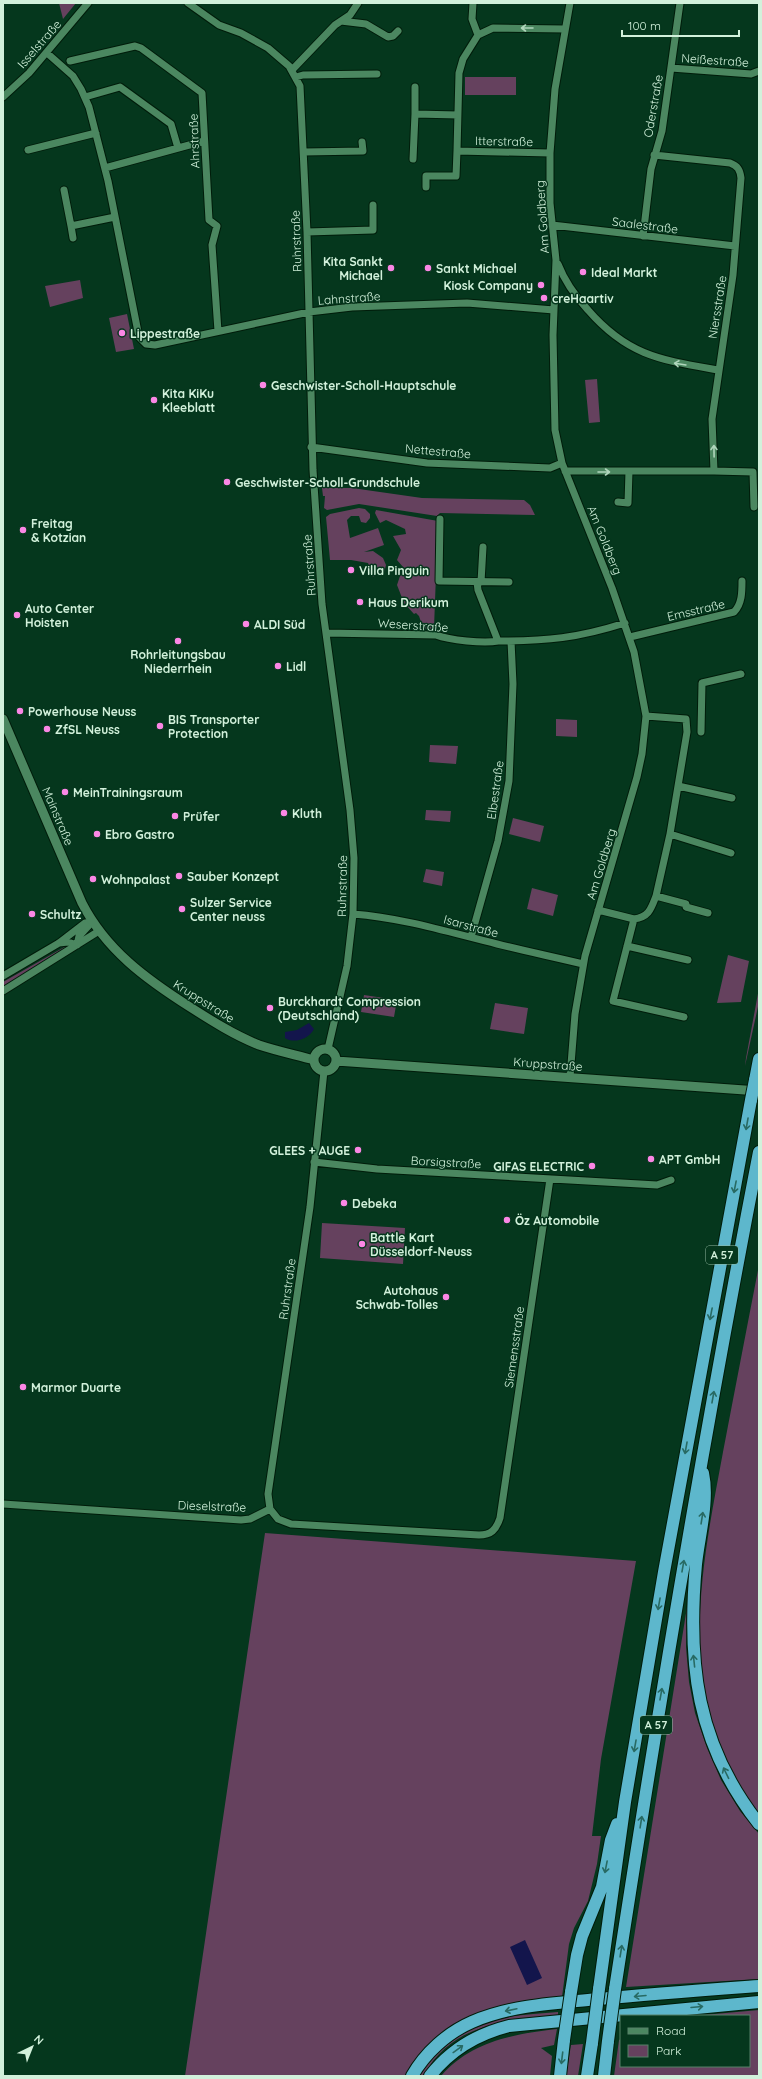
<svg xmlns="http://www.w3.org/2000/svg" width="762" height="2079" viewBox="0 0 762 2079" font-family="Quicksand,sans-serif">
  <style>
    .green { fill: #65415e }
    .water { fill: #13154c }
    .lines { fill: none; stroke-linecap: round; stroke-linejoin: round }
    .street-casing { stroke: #001c0a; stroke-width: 9 }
    .secondary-casing { stroke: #001c0a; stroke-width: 11 }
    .highway-casing { stroke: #001c0a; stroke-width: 14 }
    .street { stroke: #4b8760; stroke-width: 7 }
    .secondary { stroke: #4b8760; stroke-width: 9 }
    .highway { stroke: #5db7cc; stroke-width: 12 }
    .highway-bridge-casing { stroke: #001c0a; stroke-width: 14; stroke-linecap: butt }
    .highway-bridge { stroke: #5db7cc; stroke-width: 12 }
    .oneway { stroke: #b0d6bc }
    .oneway2 { stroke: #286a63 }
    .poi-dot { fill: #fb87e5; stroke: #05371d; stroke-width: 1.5 }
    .labels { text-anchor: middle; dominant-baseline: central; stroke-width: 3; stroke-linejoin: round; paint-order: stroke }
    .shield { fill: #05371d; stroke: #94b9a2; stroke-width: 1 }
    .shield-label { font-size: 11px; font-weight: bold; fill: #d2f1db }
    .street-label { font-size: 12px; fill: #d2f1db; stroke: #05371d }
    .poi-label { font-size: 12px; font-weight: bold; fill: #d2f1db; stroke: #05371d; text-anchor: start }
  </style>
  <rect width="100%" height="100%" fill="#05371d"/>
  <path class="green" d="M59 3H76L63 19Z
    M465 77H516V95H465Z
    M80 280 83 298 50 307 45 286Z
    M127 314 134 349 116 352 109 318Z
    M597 379 600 422 589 423 585 380Z
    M322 488H352L422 498 524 500 530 505 535 515 440 513 437 516 359 504 327 510 324 508 325 496H323Z
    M359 508 365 509 370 514V518L366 523 361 522 359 516H351L347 520 350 538 378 528 384 545 364 552 373 551 383 558 386 565 384 573 375 574 373 577 368 563 351 560H330L326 517 330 514Z
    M376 510 438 521 434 628 430 630 423 628 419 616 416 613 414 614 404 603 397 585 403 567 397 560 401 550 393 536 406 534 405 529 386 520 380 523 375 513Z
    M556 719 577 720V737L556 736Z
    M430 745 458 746 456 764 429 762Z
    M426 810 451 811 450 822 425 820Z
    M513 818 544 826 540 842 509 834Z
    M426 869 444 872 442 886 423 882Z
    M532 888 558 895 553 916 527 909Z
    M68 945 69 946 3 987V982Z
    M728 955 749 961 741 1002 717 1003Z
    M759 988V1002L745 1066 746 1058Z
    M364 995 397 1000 394 1017 361 1012Z
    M495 1003 528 1008 524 1034 490 1029Z
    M322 1223 405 1228 403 1264 320 1258Z
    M759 1265V1814C672 1705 700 1576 723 1452 735 1389 747 1327 759 1265Z
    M265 1533 636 1561 601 1759 592 1836H601L597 1864 588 1901 574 1928 569 1944 562 1997C500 1999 438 2020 405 2076H185Z
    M687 1607 686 1647 689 1682 695 1713 707 1748 721 1780 740 1811 759 1834V1979L626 1987Z
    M759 2010V2076H614L619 2040 621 2039V2066H749V2016H692Z
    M558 2012V2015C504 2021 453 2023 423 2076H417C436 2050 461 2025 494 2019 515 2015 537 2014 558 2012Z
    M557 2029 554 2045 541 2048 552 2056 550 2076H441C471 2041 514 2034 557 2029Z
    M583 2044 578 2076H566L571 2045Z"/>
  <path class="water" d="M309 1023 314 1029C309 1039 294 1044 285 1038V1032L297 1030Z
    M525 1940 542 1978 527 1985 510 1947Z"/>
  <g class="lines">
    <defs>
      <path id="street" d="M188 3 219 25 241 33 268 48 289 66 300 86 307 232 313 470 322 604 350 810 354 858 353 914 347 966 328 1049
        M473 3 472 19 478 35
        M570 3 555 89 550 153V203L556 260 553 335 555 430 562 463 612 588 634 652 646 716 642 754 637 777 585 956 575 1014 570 1077
        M341 21 366 24 388 37 393 36 398 31
        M47 53 73 76 81 89 89 107 108 181 139 337 146 344 155 345 309 312 352 307 467 303 554 310
        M70 61 135 46 141 48 202 93 209 220 217 226 212 245 218 331
        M671 68 751 74 759 71
        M292 70 335 25 350 15 358 3
        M296 77 303 75 377 74
        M415 87V114L458 115
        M3 97 29 73 88 3
        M85 97 120 87 171 124 178 148
        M28 150 96 133
        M304 152 363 151 362 142
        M550 153 457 151 459 73 463 59 478 35 493 28 565 29
        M413 159 415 114
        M105 168 204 141
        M426 187V176H456L457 151
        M64 190 71 226 115 217
        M552 225 735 246
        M71 226 73 238
        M307 232 373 230V205
        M643 236 651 169 662 131 680 3
        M558 264C565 282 575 296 588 310 628 356 661 360 718 370
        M311 447 427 463 550 468 562 463
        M565 471H714L712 419 733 275 741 178C740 170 738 166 730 163L654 155
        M714 471 753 472 754 507
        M618 502 628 503 629 471
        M440 519 439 581 509 582
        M477 582 478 590 498 641
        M481 582 483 547
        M326 633 436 635C449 640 484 644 498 641 547 641 578 638 625 623
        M630 637 734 612C742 604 742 592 742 581
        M646 716 686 719 687 732 670 834 656 896
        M701 732 702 683 741 674
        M678 786 732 798
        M670 834 731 853
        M598 910 634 919 613 1001 684 1017
        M353 914C403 918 448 932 497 944 525 951 554 957 583 964
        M634 919C649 917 651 909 656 896L686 904V907L708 913
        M471 937 498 841 509 781 513 684 511 641
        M59 943 68 942 77 945
        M77 945 79 936 92 922
        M627 946 688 960
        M3 976 59 943 85 923 92 922
        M3 991 99 931
        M314 1162 377 1169 657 1185 671 1180
        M3 1504 241 1520 250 1519 270 1509 278 1519 291 1524 479 1535C491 1535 496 1530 500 1518L550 1179
        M270 1509 268 1494 310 1207 324 1071"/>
      <path id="secondary" d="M3 719 82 903C106 950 146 979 190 1007 212 1021 234 1035 259 1045 277 1051 296 1055 314 1060
        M314 1060a11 11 0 1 1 22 0a11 11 0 1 1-22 0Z
        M336 1061 759 1091"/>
      <path id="highway" d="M755 1080 759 1059
        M703 1473C709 1501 699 1536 696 1564 687 1663 696 1744 759 1824
        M599 1989 625 1802 664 1572 751 1100
        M615 1989C658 1709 705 1430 759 1152
        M571 1992 577 1955 582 1936 602 1887 611 1840 617 1824
        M412 2076C425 2053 447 2033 472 2022 511 2005 556 2003 599 1999 652 1994 706 1990 759 1986
        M430 2076C451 2049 477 2034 509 2026L759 2002
        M560 2076 564 2040
        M587 2076 592 2043
        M604 2076 608 2041"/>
    </defs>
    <use href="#street" class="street-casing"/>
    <use href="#secondary" class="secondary-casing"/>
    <use href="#highway" class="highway-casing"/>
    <use href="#street" class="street"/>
    <use href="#secondary" class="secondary"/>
    <use href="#highway" class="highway"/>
    <defs>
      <path id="highway-bridge" d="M751 1100 755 1080
        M564 2040 571 1992
        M608 2041 615 1989
        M592 2043 599 1989"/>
    </defs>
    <use href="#highway-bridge" class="highway-bridge-casing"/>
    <use href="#highway-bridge" class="highway-bridge"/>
  </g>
  <defs><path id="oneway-shaft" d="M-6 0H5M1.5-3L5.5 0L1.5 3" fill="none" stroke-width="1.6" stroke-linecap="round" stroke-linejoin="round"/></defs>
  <g class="oneway">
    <use href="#oneway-shaft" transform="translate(527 28) rotate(-180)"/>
    <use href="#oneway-shaft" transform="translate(680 364) rotate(-171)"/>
    <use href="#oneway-shaft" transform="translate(714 451) rotate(-91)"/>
    <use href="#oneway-shaft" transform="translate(604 472)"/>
  </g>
  <g class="oneway2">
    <use href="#oneway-shaft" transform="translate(747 1124) rotate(100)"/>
    <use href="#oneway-shaft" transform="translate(735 1187) rotate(101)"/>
    <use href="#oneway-shaft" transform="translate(711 1314) rotate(101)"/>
    <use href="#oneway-shaft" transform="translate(713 1397) rotate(-80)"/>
    <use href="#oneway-shaft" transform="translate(686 1448) rotate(100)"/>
    <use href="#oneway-shaft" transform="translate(702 1518) rotate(-81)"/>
    <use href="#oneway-shaft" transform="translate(683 1566) rotate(-80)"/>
    <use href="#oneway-shaft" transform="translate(659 1604) rotate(100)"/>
    <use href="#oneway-shaft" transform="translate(694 1661) rotate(-96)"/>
    <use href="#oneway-shaft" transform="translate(661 1694) rotate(-80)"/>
    <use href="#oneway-shaft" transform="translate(635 1746) rotate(100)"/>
    <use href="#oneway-shaft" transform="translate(726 1773) rotate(-116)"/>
    <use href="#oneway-shaft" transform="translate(641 1822) rotate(-81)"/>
    <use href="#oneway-shaft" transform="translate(606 1867) rotate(101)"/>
    <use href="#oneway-shaft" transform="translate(621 1951) rotate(-81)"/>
    <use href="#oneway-shaft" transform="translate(640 1996) rotate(175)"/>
    <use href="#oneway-shaft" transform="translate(697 2007) rotate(-5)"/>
    <use href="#oneway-shaft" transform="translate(511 2010) rotate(168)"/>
    <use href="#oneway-shaft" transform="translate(458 2049) rotate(-36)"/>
    <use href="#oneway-shaft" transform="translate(562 2058) rotate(97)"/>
  </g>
  <g class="poi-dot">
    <circle cx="391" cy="268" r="4"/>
    <circle cx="428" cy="268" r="4"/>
    <circle cx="583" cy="272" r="4"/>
    <circle cx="541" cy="285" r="4"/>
    <circle cx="544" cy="298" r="4"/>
    <circle cx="122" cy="333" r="4"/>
    <circle cx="263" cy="385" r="4"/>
    <circle cx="154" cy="400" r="4"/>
    <circle cx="227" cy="482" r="4"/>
    <circle cx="23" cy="530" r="4"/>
    <circle cx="351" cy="570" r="4"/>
    <circle cx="360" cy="602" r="4"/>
    <circle cx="17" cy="615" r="4"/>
    <circle cx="246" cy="624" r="4"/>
    <circle cx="178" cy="641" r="4"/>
    <circle cx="278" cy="666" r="4"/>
    <circle cx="20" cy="711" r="4"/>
    <circle cx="160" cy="726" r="4"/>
    <circle cx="47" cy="729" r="4"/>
    <circle cx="65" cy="792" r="4"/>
    <circle cx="284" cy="813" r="4"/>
    <circle cx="175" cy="816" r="4"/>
    <circle cx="97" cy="834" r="4"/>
    <circle cx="179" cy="876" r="4"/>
    <circle cx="93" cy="879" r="4"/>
    <circle cx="182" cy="909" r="4"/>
    <circle cx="32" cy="914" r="4"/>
    <circle cx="270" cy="1008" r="4"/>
    <circle cx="358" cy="1150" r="4"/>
    <circle cx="651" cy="1159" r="4"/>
    <circle cx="592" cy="1166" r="4"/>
    <circle cx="344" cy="1203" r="4"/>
    <circle cx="507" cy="1220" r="4"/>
    <circle cx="362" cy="1244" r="4"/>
    <circle cx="446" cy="1297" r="4"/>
    <circle cx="23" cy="1387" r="4"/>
  </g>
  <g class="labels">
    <g class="shield">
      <rect x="706" y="1246" width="32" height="18" rx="3"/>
      <rect x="640" y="1716" width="32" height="18" rx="3"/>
    </g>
    <g class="shield-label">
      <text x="722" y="1255">A 57</text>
      <text x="656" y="1725">A 57</text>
    </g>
    <g class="street-label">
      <text transform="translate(39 44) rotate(-49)">Isselstraße</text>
      <text transform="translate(715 60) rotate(4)">Neißestraße</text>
      <text transform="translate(653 106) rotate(-80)">Oderstraße</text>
      <text transform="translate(194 141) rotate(-92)">Ahrstraße</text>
      <text transform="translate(504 141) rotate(1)">Itterstraße</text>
      <text transform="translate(542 217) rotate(-94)">Am Goldberg</text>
      <text transform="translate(645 225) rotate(7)">Saalestraße</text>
      <text transform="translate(296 241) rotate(-92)">Ruhrstraße</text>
      <text transform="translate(349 298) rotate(-4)">Lahnstraße</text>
      <text transform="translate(717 307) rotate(-81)">Niersstraße</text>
      <text transform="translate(438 451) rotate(5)">Nettestraße</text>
      <text transform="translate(605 540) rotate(68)">Am Goldberg</text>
      <text transform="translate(309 565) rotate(-94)">Ruhrstraße</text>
      <text transform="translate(696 610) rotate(-13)">Emsstraße</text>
      <text transform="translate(413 625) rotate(4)">Weserstraße</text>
      <text transform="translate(495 790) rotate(-82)">Elbestraße</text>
      <text transform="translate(58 816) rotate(67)">Mainstraße</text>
      <text transform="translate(601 864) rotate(-73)">Am Goldberg</text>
      <text transform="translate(342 886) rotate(-89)">Ruhrstraße</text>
      <text transform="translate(471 926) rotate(15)">Isarstraße</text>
      <text transform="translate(204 1001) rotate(32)">Kruppstraße</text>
      <text transform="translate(548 1064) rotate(4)">Kruppstraße</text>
      <text transform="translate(446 1162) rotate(3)">Borsigstraße</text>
      <text transform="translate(287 1289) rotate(-82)">Ruhrstraße</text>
      <text transform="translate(514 1347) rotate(-82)">Siemensstraße</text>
      <text transform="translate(212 1506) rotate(2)">Dieselstraße</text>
    </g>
    <g class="poi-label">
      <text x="383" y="261" text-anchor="end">Kita Sankt<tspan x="383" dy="14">Michael</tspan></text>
      <text x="436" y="268">Sankt Michael</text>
      <text x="591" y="272">Ideal Markt</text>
      <text x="533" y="285" text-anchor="end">Kiosk Company</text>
      <text x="552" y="298">creHaartiv</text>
      <text x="130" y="333">Lippestraße</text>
      <text x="271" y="385">Geschwister-Scholl-Hauptschule</text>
      <text x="162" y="393">Kita KiKu<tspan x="162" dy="14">Kleeblatt</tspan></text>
      <text x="235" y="482">Geschwister-Scholl-Grundschule</text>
      <text x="31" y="523">Freitag<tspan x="31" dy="14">&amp; Kotzian</tspan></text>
      <text x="359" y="570">Villa Pinguin</text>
      <text x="368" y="602">Haus Derikum</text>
      <text x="25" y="608">Auto Center<tspan x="25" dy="14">Hoisten</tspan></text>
      <text x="254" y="624">ALDI Süd</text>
      <text x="178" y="654" text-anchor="middle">Rohrleitungsbau<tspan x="178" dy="14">Niederrhein</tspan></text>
      <text x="286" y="666">Lidl</text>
      <text x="28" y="711">Powerhouse Neuss</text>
      <text x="168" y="719">BIS Transporter<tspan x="168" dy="14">Protection</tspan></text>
      <text x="55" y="729">ZfSL Neuss</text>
      <text x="73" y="792">MeinTrainingsraum</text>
      <text x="292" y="813">Kluth</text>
      <text x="183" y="816">Prüfer</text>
      <text x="105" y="834">Ebro Gastro</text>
      <text x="187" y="876">Sauber Konzept</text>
      <text x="101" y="879">Wohnpalast</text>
      <text x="190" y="902">Sulzer Service<tspan x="190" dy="14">Center neuss</tspan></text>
      <text x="40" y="914">Schultz</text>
      <text x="278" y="1001">Burckhardt Compression<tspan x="278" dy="14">(Deutschland)</tspan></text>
      <text x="350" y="1150" text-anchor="end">GLEES + AUGE</text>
      <text x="659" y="1159">APT GmbH</text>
      <text x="584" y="1166" text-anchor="end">GIFAS ELECTRIC</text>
      <text x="352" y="1203">Debeka</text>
      <text x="515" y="1220">Öz Automobile</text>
      <text x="370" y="1237">Battle Kart<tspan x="370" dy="14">Düsseldorf-Neuss</tspan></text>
      <text x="438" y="1290" text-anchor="end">Autohaus<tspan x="438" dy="14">Schwab-Tolles</tspan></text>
      <text x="31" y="1387">Marmor Duarte</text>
    </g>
  </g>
  <rect width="762" height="2079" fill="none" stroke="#d2f1db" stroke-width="8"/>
  <rect x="620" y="2015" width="130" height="52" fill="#05371d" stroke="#578169"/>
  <rect x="628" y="2028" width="20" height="6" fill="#4b8760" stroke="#578169"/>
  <text x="656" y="2035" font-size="12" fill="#d2f1db">Road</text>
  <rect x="628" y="2045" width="20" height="12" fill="#65415e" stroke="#578169"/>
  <text x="656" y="2055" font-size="12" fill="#d2f1db">Park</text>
  <g transform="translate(32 2047) rotate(43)" stroke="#05371d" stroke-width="3" paint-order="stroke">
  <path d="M0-3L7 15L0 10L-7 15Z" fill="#d2f1db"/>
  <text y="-6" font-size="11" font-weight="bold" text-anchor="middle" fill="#d2f1db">N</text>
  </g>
  <path d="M622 30v6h117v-6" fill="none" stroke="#d2f1db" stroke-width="2"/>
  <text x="628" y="30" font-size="12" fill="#d2f1db" stroke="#05371d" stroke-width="3" paint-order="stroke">100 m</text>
</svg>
